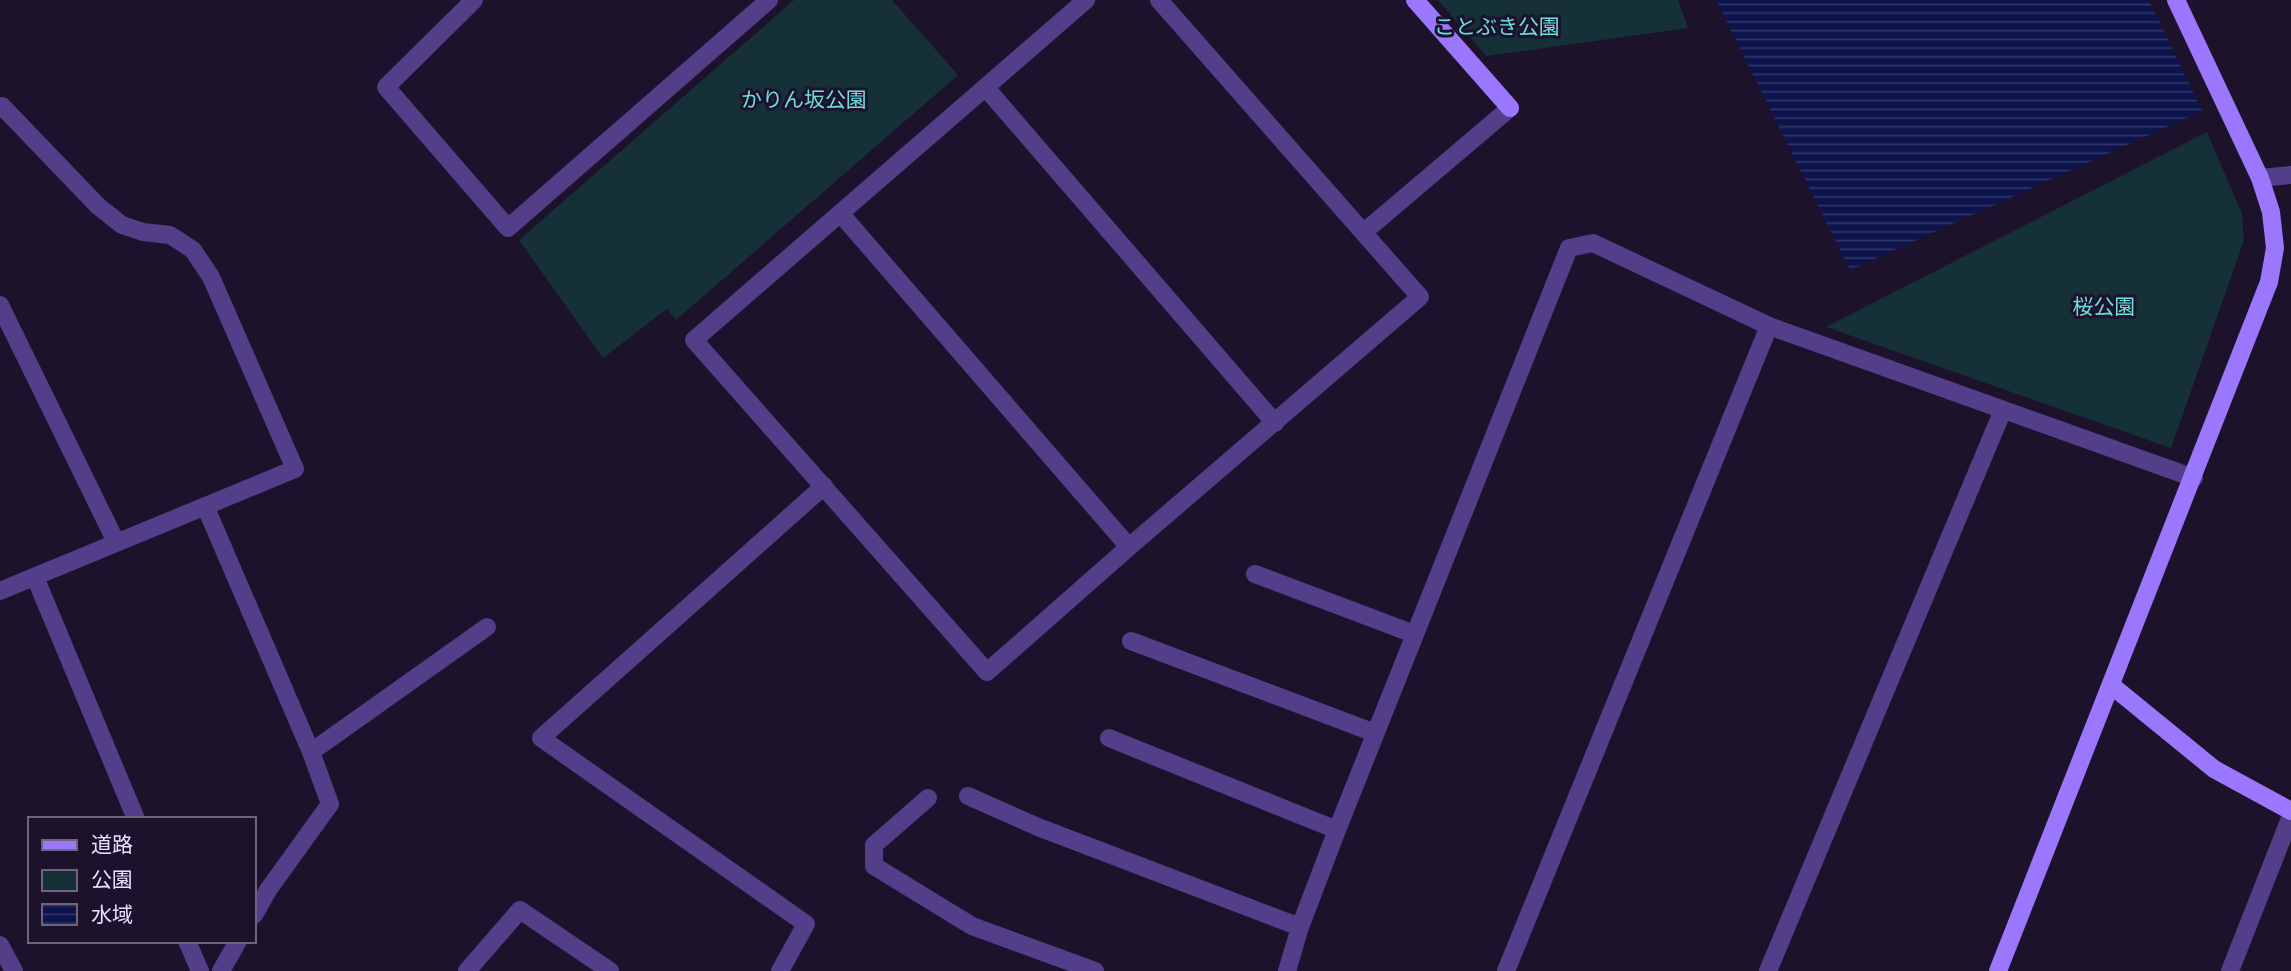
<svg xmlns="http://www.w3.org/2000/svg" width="2291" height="971" viewBox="0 0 2291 971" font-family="'Fira Sans Condensed','Noto Sans JP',sans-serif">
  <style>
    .green { fill: #153036 }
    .water { fill: url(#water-rules) }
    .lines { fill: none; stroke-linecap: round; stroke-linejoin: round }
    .street { stroke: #533e8a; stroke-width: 18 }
    .secondary { stroke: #9a77fc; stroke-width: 18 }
    .labels { text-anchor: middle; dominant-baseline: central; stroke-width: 6; stroke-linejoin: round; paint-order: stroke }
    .park-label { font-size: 21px; fill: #69dfde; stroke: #1d122c }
  </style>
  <defs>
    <pattern id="water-rules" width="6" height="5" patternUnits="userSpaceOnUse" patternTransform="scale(1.75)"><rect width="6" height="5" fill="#0c144b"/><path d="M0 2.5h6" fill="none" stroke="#2f3666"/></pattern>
  </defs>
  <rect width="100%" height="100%" fill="#1d122c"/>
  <path class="green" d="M794 0H892L958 75 676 320 667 309 603 358 519 240Z
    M1438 0H1678L1688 28 1486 56Z
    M2207 132 2242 214 2244 240 2171 448 1826 327Z"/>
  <path class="water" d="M1716 0H2149L2202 111 1850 270Z"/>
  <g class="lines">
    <path class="street" d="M474 0 386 87 508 228 769 0
      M1086 0 694 340 987 672 1129 547 1420 297 1159 0
      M986 88 1275 423
      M0 109 2 106 98 206 122 225 143 232 170 235 193 250 211 277 295 469 0 591
      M2260 178 2291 175
      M840 213 1129 547
      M1364 232 1510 108
      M0 305 116 542
      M206 508 311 752 330 804 268 890 254 915
      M1255 574 1414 634
      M35 577 136 819
      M1131 641 1375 733
      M1109 738 1337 830
      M311 752 487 627
      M968 796 1038 827 1300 927
      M928 798 874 845V866L972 926 1095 971
      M187 941 200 971
      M0 945 14 971
      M221 971 238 941
      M467 971 520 910 610 971
      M780 971 806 924 541 738 824 486
      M1287 971 1300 927 1337 830 1569 248 1593 243 1769 326
      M1506 971 1769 326 2194 478
      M1768 971 2003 410
      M2230 971 2291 816"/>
    <path class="secondary" d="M1415 0 1510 108
      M2111 685 2214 769 2291 811
      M1998 971 2269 282 2275 248 2271 212 2260 178 2176 0"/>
  </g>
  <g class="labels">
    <g class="park-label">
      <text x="1497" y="27">ことぶき公園</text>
      <text x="804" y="100">かりん坂公園</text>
      <text x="2104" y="307">桜公園</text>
    </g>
  </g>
  <rect x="28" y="817" width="228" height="126" fill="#1d122c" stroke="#6f6480" stroke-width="2"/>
  <rect x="42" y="840" width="35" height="10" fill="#9a77fc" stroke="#6f6480" stroke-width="2"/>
  <text x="91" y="852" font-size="21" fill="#e9defe">道路</text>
  <rect x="42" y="870" width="35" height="21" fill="#153036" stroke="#6f6480" stroke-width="2"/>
  <text x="91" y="887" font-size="21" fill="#e9defe">公園</text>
  <rect x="42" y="904" width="35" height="21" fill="url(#water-rules)" stroke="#6f6480" stroke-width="2"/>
  <text x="91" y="922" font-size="21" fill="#e9defe">水域</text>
</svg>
